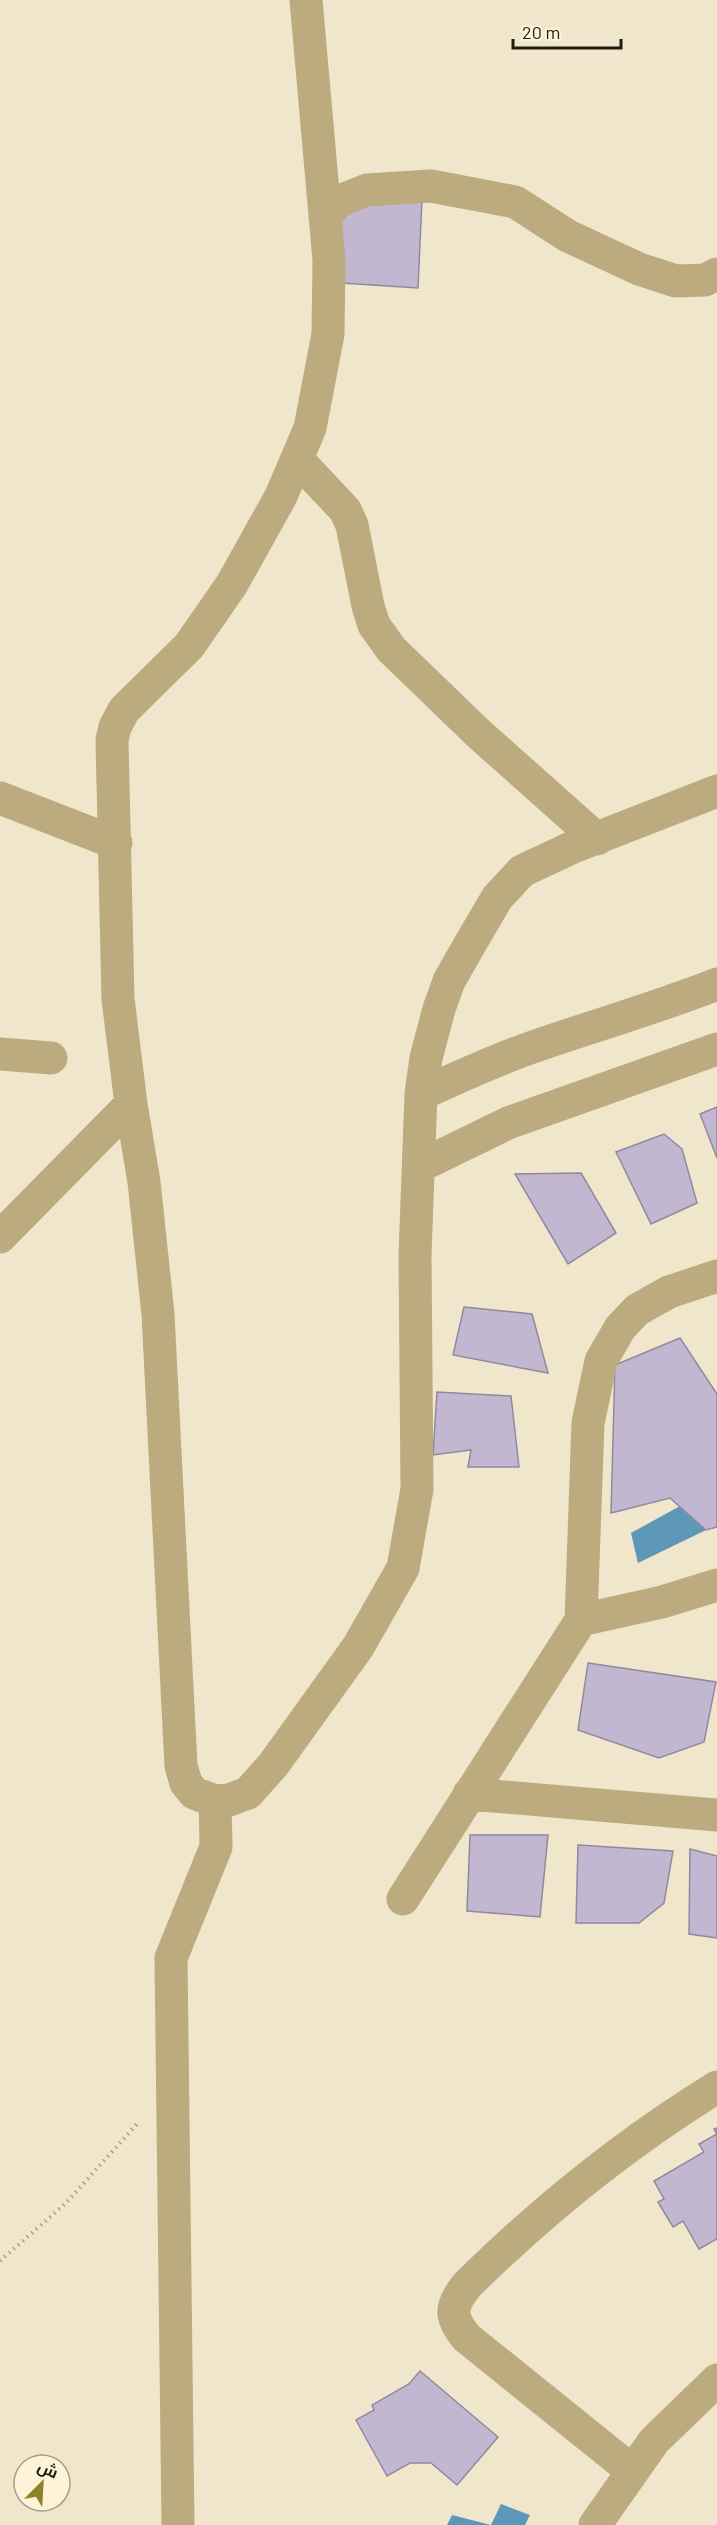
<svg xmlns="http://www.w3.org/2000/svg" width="717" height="2525" viewBox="0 0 717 2525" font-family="Barlow,Cairo,sans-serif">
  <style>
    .water { fill: #5e98b8 }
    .building { fill: #c2b7d0; stroke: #9288a0; stroke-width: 1.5 }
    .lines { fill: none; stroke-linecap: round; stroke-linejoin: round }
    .path { stroke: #a8a08b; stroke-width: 4; stroke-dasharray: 1.5 4.5; stroke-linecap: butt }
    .minor { stroke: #bbab7f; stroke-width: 33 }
  </style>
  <rect width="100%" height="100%" fill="#efe6cb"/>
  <path class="water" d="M680 1506 706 1530 638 1563 631 1533Z
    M501 2504 530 2515 525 2525H447L452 2515 491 2525Z"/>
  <path class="building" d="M422 199 418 288 342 283 341 203Z
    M717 1107V1158L700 1114Z
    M664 1134 682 1149 697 1203 651 1224 616 1152Z
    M581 1173 616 1233 568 1264 515 1174Z
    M464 1307 532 1314 548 1373 453 1355Z
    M680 1338 717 1394V1527L706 1530 670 1498 611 1513 615 1365Z
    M437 1392 511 1396 519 1467H468L471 1450 433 1455Z
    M588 1663 716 1682 704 1742 659 1758 578 1730Z
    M470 1835H548L540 1917 467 1911Z
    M578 1845 673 1851 664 1903 639 1923H576Z
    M690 1849 717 1856V1938L689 1934Z
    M717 2128V2239L699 2249 683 2221 673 2227 658 2202 664 2199 654 2181 704 2152 699 2144 717 2134 714 2129Z
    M420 2371 498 2437 457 2485 431 2463H410L387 2476 356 2420 374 2410 372 2405 409 2384Z"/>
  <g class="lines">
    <path class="path" d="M0 2261 66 2203 137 2124"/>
    <path class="minor" d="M306 0 329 260 328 334 310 428 281 496 232 584 189 646 124 710 115 727 112 740 118 999 131 1104 144 1182 158 1314 181 1766 186 1783 194 1793 215 1801 229 1800 248 1793 273 1765 358 1647 403 1568 417 1489 415 1255 421 1094 426 1058 439 1009 449 981 470 944 497 898 522 871 571 848 717 791
      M325 217 339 201 367 190 431 186 515 202 568 236 639 269 676 281 705 280 717 274
      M297 459 345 510 352 525 368 606 374 625 391 649 478 733 597 839
      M0 798 116 843
      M0 1054 51 1058
      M421 1094C457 1078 493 1061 530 1048 593 1026 656 1008 717 984
      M420 1166 508 1123 717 1049
      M0 1237 131 1104
      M581 1620 662 1602 717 1585
      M469 1794 717 1815
      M403 1899 581 1620 588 1423 601 1361 620 1328 637 1310 669 1292 717 1276
      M631 2470 467 2338C449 2317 450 2306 467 2285 543 2210 626 2143 717 2087
      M178 2525 171 1958 216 1847 215 1801
      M595 2525 654 2441 717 2380"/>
  </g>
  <g transform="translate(42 2483) rotate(24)"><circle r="28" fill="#fcf3d8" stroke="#a49d89" stroke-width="1.5"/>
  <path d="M0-4.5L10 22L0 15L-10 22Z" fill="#8e8128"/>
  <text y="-9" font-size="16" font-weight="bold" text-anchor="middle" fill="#201c13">ش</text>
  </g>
  <path d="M513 39v9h108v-9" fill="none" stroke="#201c13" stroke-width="3"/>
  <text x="522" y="39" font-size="18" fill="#201c13" stroke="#fcf3d8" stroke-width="4.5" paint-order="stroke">20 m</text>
</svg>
